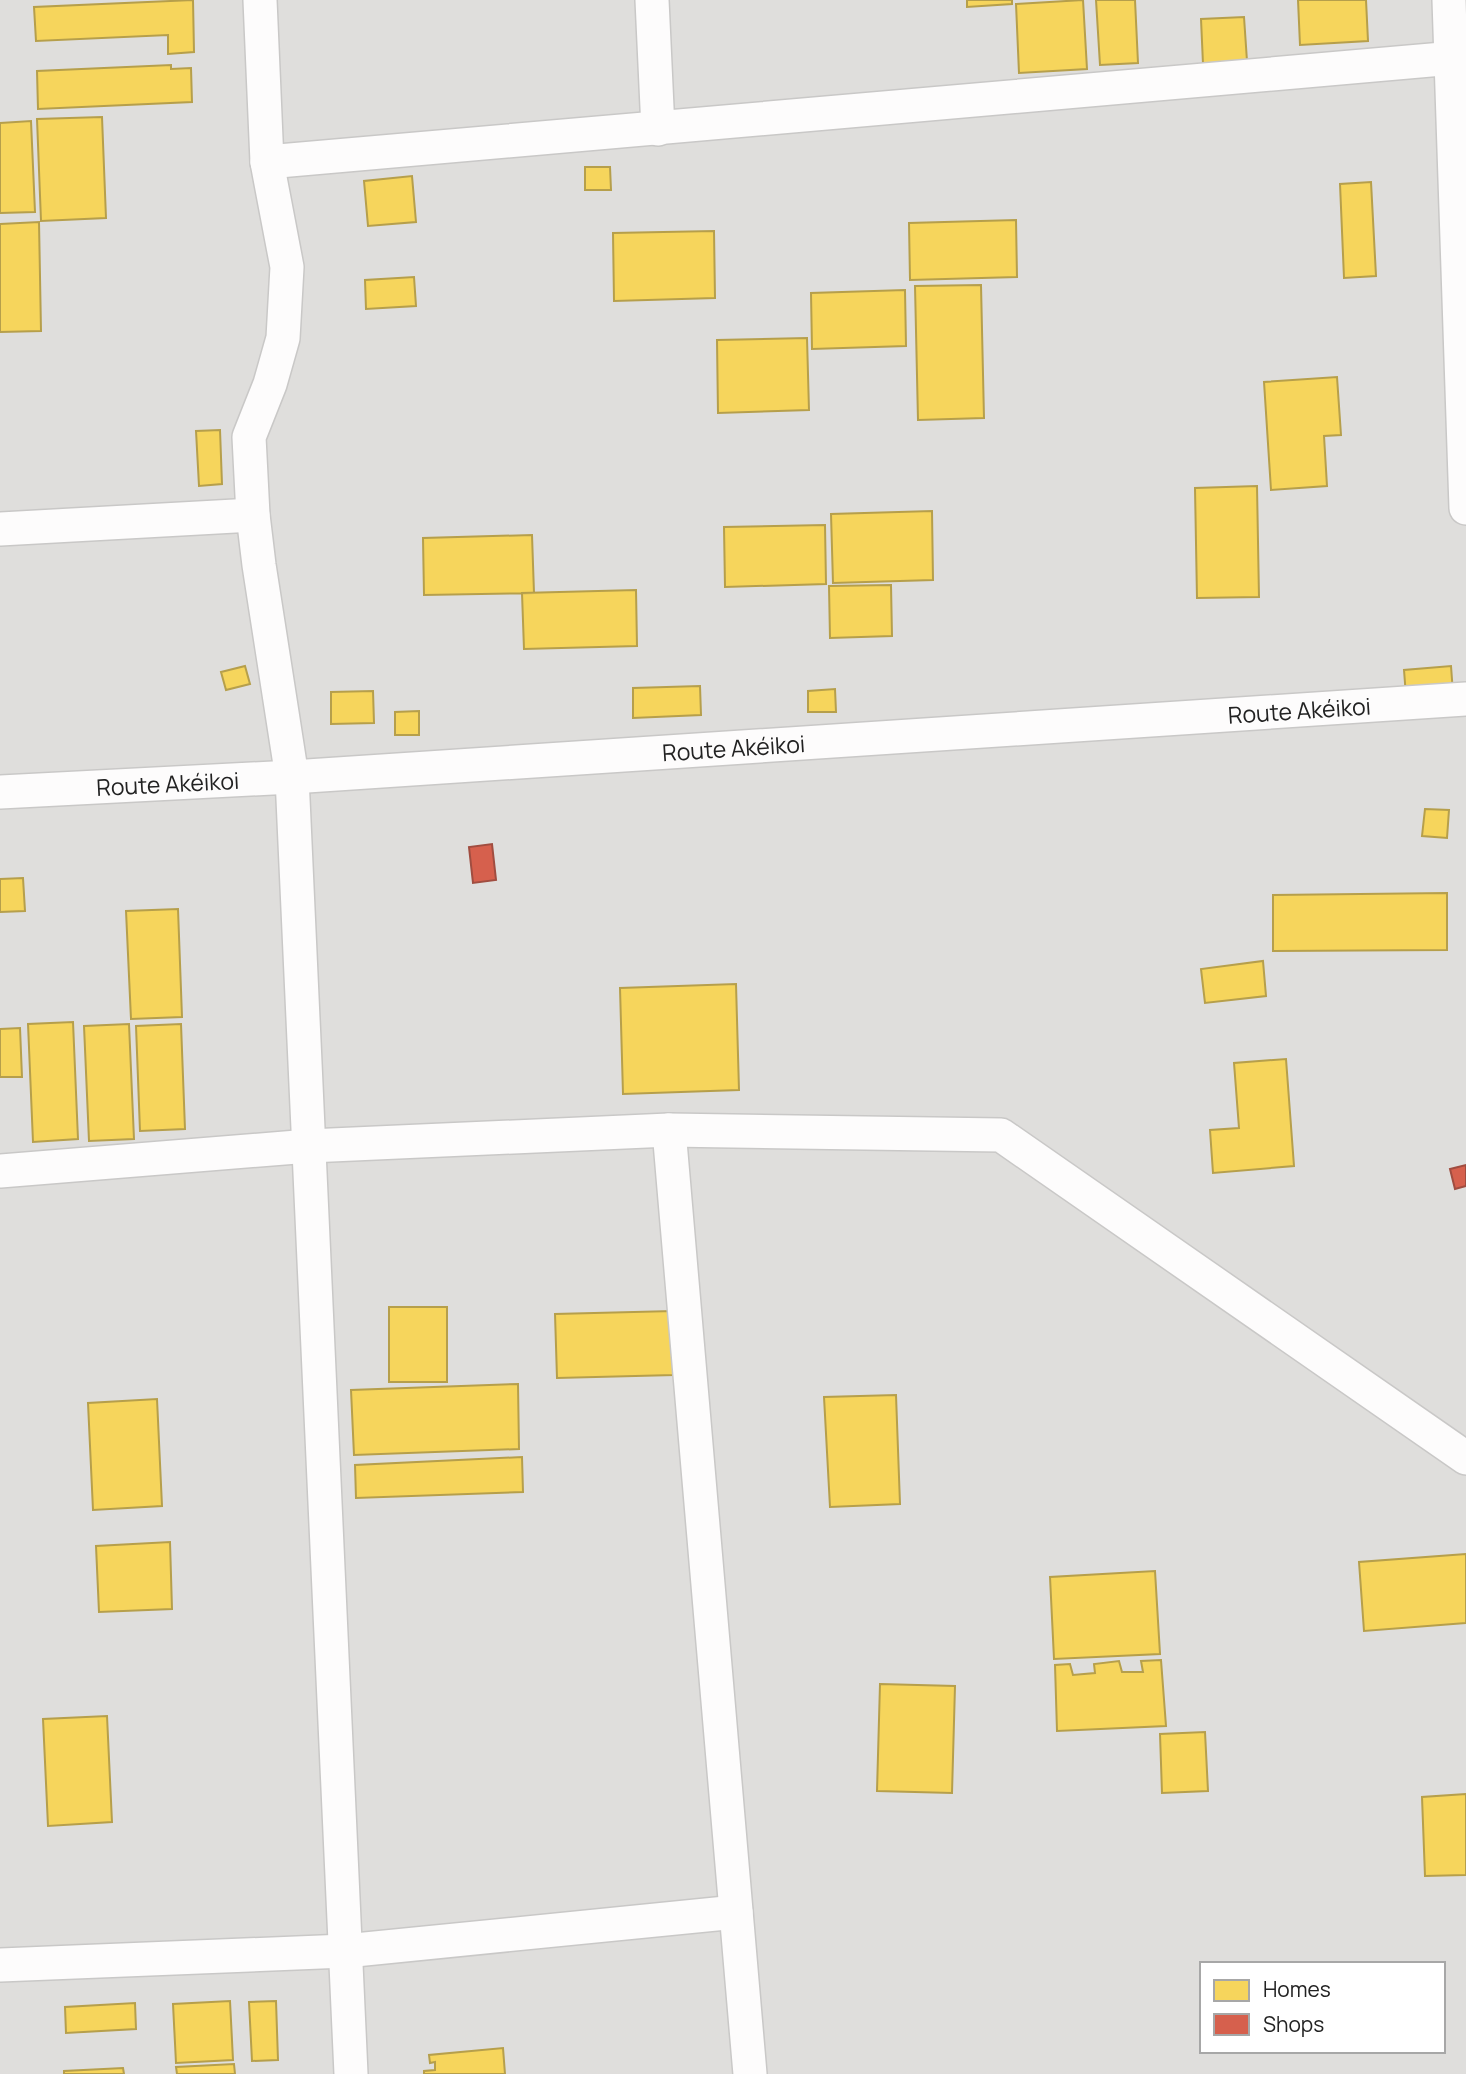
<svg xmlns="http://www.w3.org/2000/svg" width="1466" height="2074" viewBox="0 0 1466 2074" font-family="Manrope,sans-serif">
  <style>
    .residential { fill: #dfdedc; fill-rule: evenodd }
    .homes { fill: #f6d55c; stroke: #b69f4b; stroke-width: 2 }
    .shops { fill: #d6604d; stroke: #a04d40; stroke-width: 2 }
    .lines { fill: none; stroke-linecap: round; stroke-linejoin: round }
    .minor-casing { stroke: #c9c8c7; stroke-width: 36 }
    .minor { stroke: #fdfcfc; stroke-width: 33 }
    .labels { text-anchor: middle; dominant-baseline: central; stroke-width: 7; stroke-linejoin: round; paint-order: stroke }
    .street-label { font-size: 23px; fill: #222; stroke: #fff }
  </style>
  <rect width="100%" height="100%" fill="#f0eeeb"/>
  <path class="residential" d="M0 0H1466V2074H0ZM1202 1964H1443V2051H1202Z"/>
  <path class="homes" d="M193 0 194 52 168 54V35L36 41 34 7Z
    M967 0H1012V4L967 7Z
    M1083 0 1087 69 1019 73 1016 4Z
    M1096 0H1135L1138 63 1100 65Z
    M1298 0H1366L1368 41 1300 45Z
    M1244 17 1247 61 1203 64 1201 19Z
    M171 65V69L191 68 192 102 38 109 37 71Z
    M102 117 106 218 41 221 37 119Z
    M31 121 35 212 0 213V123Z
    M585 167H610L611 190H585Z
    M412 176 416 222 368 226 364 181Z
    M1371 182 1376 276 1344 278 1340 184Z
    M1016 220 1017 277 910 280 909 223Z
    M39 222 41 331 0 332V224Z
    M714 231 715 298 614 301 613 233Z
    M414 277 416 306 366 309 365 280Z
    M981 285 984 418 918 420 915 286Z
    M905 290 906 346 812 349 811 293Z
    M807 338 809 410 718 413 717 340Z
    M1337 377 1341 435 1324 436 1327 486 1271 490 1264 382Z
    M220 430 222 484 199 486 196 431Z
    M1257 486 1259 597 1197 598 1195 488Z
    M932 511 933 580 833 583 831 514Z
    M825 525 826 584 725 587 724 527Z
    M532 535 534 593 424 595 423 538Z
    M891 585 892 636 830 638 829 586Z
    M636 590 637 646 524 649 522 593Z
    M245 666 250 684 226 690 221 672Z
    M1451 666 1453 693 1406 696 1404 670Z
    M700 686 701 715 633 718V688Z
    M835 689 836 712H808V691Z
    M373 691 374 723 331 724V692Z
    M419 711V735H395V712Z
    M1425 809 1449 810 1447 838 1422 836Z
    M23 878 25 911 0 912V879Z
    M1447 893V950L1273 951V895Z
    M178 909 182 1017 131 1019 126 911Z
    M1263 961 1266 996 1205 1003 1201 969Z
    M736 984 739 1090 623 1094 620 988Z
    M73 1022 78 1139 33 1142 28 1024Z
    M129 1024 134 1139 89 1141 84 1026Z
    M181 1024 185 1129 140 1131 136 1026Z
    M20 1028 22 1077H0V1029Z
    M1286 1059 1294 1166 1213 1173 1210 1130 1239 1128 1234 1063Z
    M389 1307H447V1382H389Z
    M673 1311 674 1375 557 1378 555 1314Z
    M518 1384 519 1449 354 1455 351 1390Z
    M896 1395 900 1504 830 1507 824 1397Z
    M157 1399 162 1506 93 1510 88 1403Z
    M522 1457 523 1492 356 1498 355 1465Z
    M170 1542 172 1609 99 1612 96 1546Z
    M1466 1554V1623L1364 1631 1359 1562Z
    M1155 1571 1160 1654 1054 1659 1050 1577Z
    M1161 1660 1166 1726 1057 1731 1055 1665 1070 1664 1073 1675 1095 1673 1094 1664 1119 1661 1122 1672H1143L1141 1661Z
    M880 1684 955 1686 952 1793 877 1791Z
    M107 1716 112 1822 48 1826 43 1719Z
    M1205 1732 1208 1791 1162 1793 1160 1734Z
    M1466 1794V1875L1425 1876 1422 1797Z
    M230 2001 233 2060 176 2063 173 2004Z
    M276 2001 278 2060 252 2061 249 2002Z
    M135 2003 136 2029 66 2033 65 2007Z
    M503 2048 505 2074H424V2071L435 2070V2062L430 2063 429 2055Z
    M234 2064 235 2074H177L176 2067Z
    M123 2068 124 2074H64V2071Z"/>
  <path class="shops" d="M492 844 496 880 473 883 469 847Z
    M1466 1165V1186L1455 1189 1450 1169Z"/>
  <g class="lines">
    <defs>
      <g id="minor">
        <path d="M260 0 267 162 287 267 283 338 270 384 249 437 253 515 259 565 292 777 351 2074"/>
        <path d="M652 0 658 129"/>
        <path d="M1449 0 1466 508"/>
        <path d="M267 162 1466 57"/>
        <path d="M0 529 253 515"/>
        <path id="s1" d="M0 792 292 777 1466 699"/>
        <path d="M669 1130 750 2074"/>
        <path d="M0 1171 309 1146 669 1130 1001 1135 1466 1458"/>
        <path d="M0 1965 345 1951 736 1912"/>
      </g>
    </defs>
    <use href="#minor" class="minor-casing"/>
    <use href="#minor" class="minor"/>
  </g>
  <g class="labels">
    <g class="street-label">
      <text stroke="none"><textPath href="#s1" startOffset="1302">Route Akéikoi</textPath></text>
      <text stroke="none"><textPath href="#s1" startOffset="735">Route Akéikoi</textPath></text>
      <text stroke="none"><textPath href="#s1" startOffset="168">Route Akéikoi</textPath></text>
    </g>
  </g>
  <rect x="1200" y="1962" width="245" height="91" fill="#ffffff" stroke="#a7a7a7" stroke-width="2"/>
  <rect x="1214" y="1980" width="35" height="21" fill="#f6d55c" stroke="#a7a7a7" stroke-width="2"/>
  <text x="1263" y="1997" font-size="21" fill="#222222">Homes</text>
  <rect x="1214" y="2014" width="35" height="21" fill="#d6604d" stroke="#a7a7a7" stroke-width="2"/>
  <text x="1263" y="2032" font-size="21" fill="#222222">Shops</text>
</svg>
